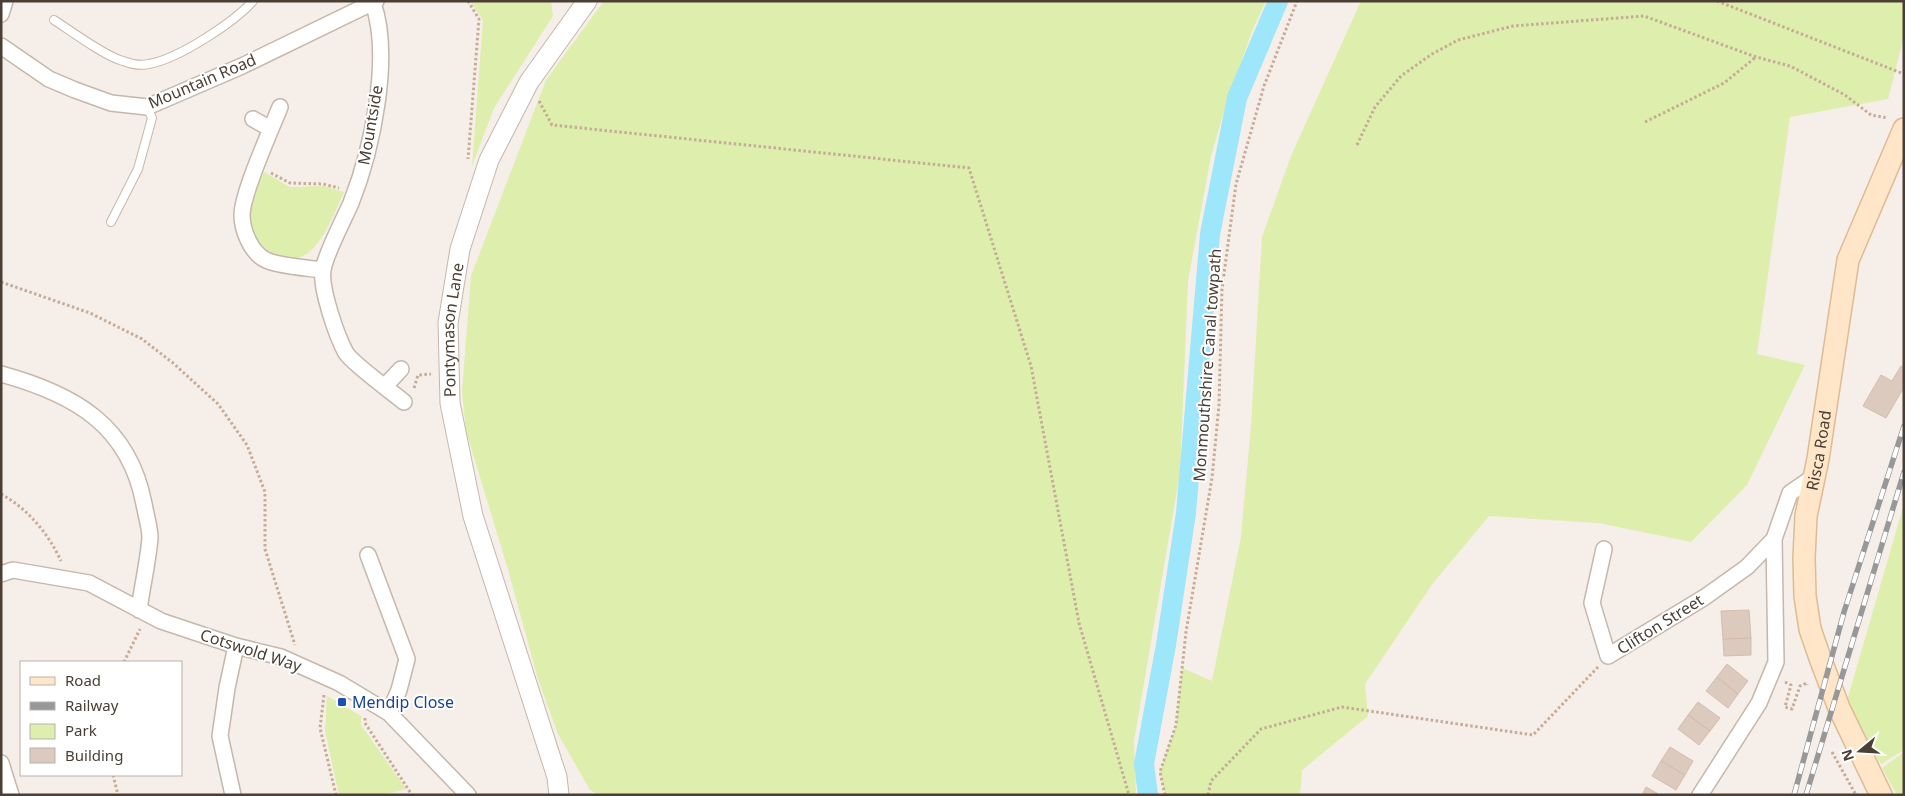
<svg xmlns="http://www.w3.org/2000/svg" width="1905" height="796" viewBox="0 0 1905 796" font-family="'Noto Sans',sans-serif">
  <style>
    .green { fill: #deeeac }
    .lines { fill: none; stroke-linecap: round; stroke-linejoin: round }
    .canal { stroke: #9ee6f9; stroke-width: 20 }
    .building { fill: #dccabf; stroke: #d4bdae }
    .service-casing { stroke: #c5b7ac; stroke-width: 10 }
    .minor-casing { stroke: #c5b7ac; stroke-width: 18 }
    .tertiary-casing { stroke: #c5b7ac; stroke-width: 21 }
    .secondary-casing { stroke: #debb94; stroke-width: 24 }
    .path { stroke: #c6ac98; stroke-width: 3; stroke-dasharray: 2.5 2.5; stroke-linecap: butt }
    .service { stroke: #fff; stroke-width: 8 }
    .minor { stroke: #fff; stroke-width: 15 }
    .tertiary { stroke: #fff; stroke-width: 19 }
    .secondary { stroke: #ffe6c8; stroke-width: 21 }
    .rail-casing { stroke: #989898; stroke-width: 5.5 }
    .rail { stroke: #fff; stroke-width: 4; stroke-dasharray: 11; stroke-linecap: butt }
    .transit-dot { fill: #1a4fb4; stroke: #fff; stroke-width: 2 }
    .labels { text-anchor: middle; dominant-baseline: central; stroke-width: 4; stroke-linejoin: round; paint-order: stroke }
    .street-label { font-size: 16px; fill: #4a3e35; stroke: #fff }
    .transit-label { font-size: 16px; fill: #164399; stroke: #fff; text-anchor: start }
  </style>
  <rect width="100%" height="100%" fill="#f6eee8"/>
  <path class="green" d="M470 1H551L553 16 494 108 472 166 483 20Z
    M604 1H1266L1252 31 1224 112 1211 156 1188 281 1180 473 1134 741 1136 795H599L590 790 558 734 538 679 507 566 466 431 462 392 471 276 546 80Z
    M1361 1H1904V36L1888 99 1790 117 1757 354 1805 365 1747 485 1691 542 1599 523 1489 516 1433 583 1365 684 1368 716 1302 770 1300 795H1165L1160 772 1176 725 1182 668 1212 681 1241 537 1251 426 1262 237 1291 156Z
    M264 172 290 187 324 186 344 192C335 211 326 238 309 252 286 272 252 245 249 220 248 203 258 187 264 172Z
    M1904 504V750L1881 764 1844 711Z
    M327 696 361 716V725L406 789 384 795H339L325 731Z
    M1904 752V795H1897L1882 768Z"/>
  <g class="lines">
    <path class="canal" d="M1148 795 1144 764 1166 645 1186 513 1210 234 1237 98 1278 1"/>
  </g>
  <path class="building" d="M1901 366 1904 368V387L1886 418 1863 406 1881 375 1892 381Z
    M1749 610 1751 638 1723 639 1721 611Z
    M1751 638V655L1724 656 1723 639Z
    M1727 664 1748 681 1738 694 1717 677Z
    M1717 677 1738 694 1728 708 1706 691Z
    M1698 702 1720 718 1710 731 1688 715Z
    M1688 715 1710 731 1699 745 1678 729Z
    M1670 747 1693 761 1685 775 1661 761Z
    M1661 761 1685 775 1676 790 1652 776Z
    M1646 787 1660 795H1642Z"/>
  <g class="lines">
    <defs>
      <path id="service" d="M54 20C71 31 106 57 123 61 131 64 141 66 149 64 178 59 233 23 253 1
        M111 222 138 169 152 118 147 107"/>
      <path id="minor" d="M373 3C392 57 372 150 351 203 344 219 325 255 323 270 320 288 337 337 346 353 353 364 392 392 404 402
        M1 14 5 1
        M1 46 49 79 75 90 111 103 147 107 242 66 376 1
        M280 107C271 130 242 193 242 215 242 230 251 253 266 260 277 266 309 268 322 270
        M253 119 271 129
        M1 374C74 394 129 425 144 504 146 515 150 528 150 538 148 562 142 587 139 610
        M385 386 401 369
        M1604 549 1592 603 1608 656 1705 597 1747 567 1774 539
        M368 555 407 659 399 690 389 713
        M1 574 13 570 89 583 161 621 236 646 281 657 339 683 389 713 468 795
        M1 763 11 795
        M233 795 220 736 227 688 236 646
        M1700 795 1759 703 1776 662 1774 539 1790 493 1812 478"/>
      <g id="tertiary">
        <path id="s1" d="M559 795 557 777 473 516 450 403 448 323 460 249 489 160 529 82 587 1"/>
      </g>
      <g id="secondary">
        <path id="s2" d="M1881 795 1839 708 1820 658 1810 629 1805 596 1804 558 1806 516 1818 459 1848 260 1904 129"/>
      </g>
    </defs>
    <use href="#service" class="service-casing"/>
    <use href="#minor" class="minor-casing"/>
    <use href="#tertiary" class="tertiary-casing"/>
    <use href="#secondary" class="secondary-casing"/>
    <path class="path" d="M468 1 479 19 468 159
      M1717 1 1904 74
      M539 101 552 125 969 168 1031 366 1079 623 1129 795
      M1645 122 1724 83 1756 57
      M1357 145 1375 107 1401 76 1432 54 1458 40 1513 26 1644 16 1756 57 1790 66 1845 95 1871 115 1888 118
      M271 173 290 183 323 184 339 188
      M1 282 90 313 142 339 173 363 218 404 247 445 265 492V549L295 645
      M414 388 418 375 431 374
      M1 494C28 509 48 533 61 561
      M124 662 140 629
      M1785 682 1791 685 1785 707 1792 709 1800 686 1807 683V685
      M324 695 320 728 336 795
      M365 718V723L412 795
      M1832 752 1856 795
      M113 775 118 795
      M1165 795 1160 772 1176 725 1186 632 1212 478 1219 405 1222 289 1236 184 1264 86 1297 1
      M1208 795 1211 781 1261 729 1342 707 1533 735 1598 667"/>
    <use href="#service" class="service"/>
    <use href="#minor" class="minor"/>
    <use href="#tertiary" class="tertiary"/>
    <use href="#secondary" class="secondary"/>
    <defs>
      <path id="rail" d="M1794 795 1844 612 1904 426
        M1806 795 1904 472"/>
    </defs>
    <use href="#rail" class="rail-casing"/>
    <use href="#rail" class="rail"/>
  </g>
  <rect class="transit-dot" x="337" y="697" width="10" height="10" rx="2.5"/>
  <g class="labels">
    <g class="street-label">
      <text transform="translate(202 81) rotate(-23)">Mountain Road</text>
      <text transform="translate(370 125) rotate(-80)">Mountside</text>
      <text stroke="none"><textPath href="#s1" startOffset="481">Pontymason Lane</textPath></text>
      <text transform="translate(1207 365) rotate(-86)">Monmouthshire Canal towpath</text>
      <text stroke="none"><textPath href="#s2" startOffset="361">Risca Road</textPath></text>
      <text transform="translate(1660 624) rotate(-32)">Clifton Street</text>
      <text transform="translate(251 650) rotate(18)">Cotswold Way</text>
    </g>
    <g class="transit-label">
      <text x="352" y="702">Mendip Close</text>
    </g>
  </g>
  <rect width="1905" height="796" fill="none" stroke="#4a3e35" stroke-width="5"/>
  <rect x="20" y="661" width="162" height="115" fill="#ffffff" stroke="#b7b2ae"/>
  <rect x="30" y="677" width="25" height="8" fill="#ffe6c8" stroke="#b7b2ae"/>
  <text x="65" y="686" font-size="15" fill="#4a3e35">Road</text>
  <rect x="30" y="702" width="25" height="8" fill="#989898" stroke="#b7b2ae"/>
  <text x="65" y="711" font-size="15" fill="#4a3e35">Railway</text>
  <rect x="30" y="724" width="25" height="15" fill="#deeeac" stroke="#b7b2ae"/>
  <text x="65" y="736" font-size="15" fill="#4a3e35">Park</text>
  <rect x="30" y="748" width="25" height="15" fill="#dccabf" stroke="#b7b2ae"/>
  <text x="65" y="761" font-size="15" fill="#4a3e35">Building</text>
  <g transform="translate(1860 751) rotate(252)" stroke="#ffffff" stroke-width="4" paint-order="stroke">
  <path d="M0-4L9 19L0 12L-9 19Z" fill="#4a3e35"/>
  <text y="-8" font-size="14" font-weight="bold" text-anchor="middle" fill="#4a3e35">N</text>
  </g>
</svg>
